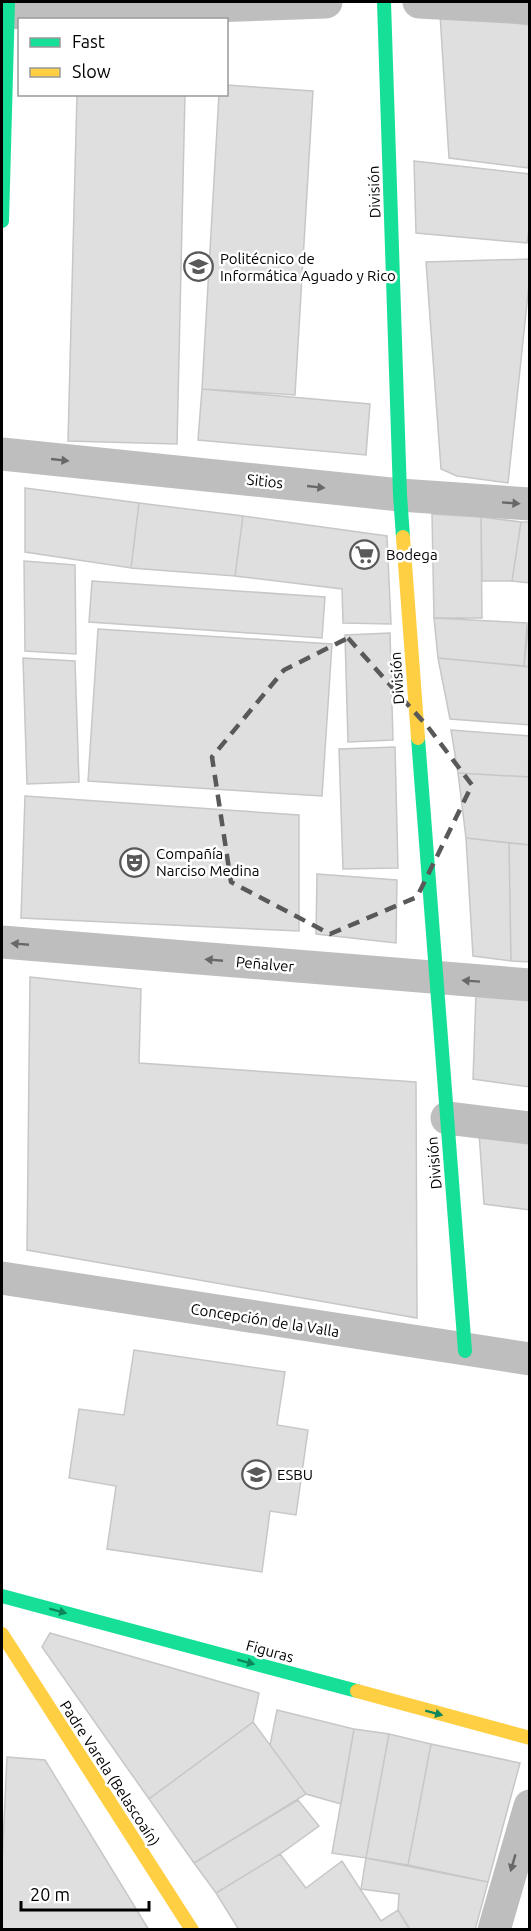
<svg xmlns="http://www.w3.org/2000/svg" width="531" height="1931" viewBox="0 0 531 1931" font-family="Ubuntu,sans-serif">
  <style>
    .building { fill: #dfdfdf; stroke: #c7c7c7; stroke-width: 1.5 }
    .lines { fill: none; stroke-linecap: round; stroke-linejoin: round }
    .street { stroke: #bebebe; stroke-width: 33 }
    .fast { stroke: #16e098; stroke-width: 14 }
    .slow { stroke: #ffcf43; stroke-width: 14 }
    .oneway { fill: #686868 }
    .oneway2 { fill: #0d865b }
    .marked { fill: none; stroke: #595959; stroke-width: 4.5; stroke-dasharray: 12 8; stroke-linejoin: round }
    .labels { text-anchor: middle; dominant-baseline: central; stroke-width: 5; stroke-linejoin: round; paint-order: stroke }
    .street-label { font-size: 15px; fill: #000; stroke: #fff }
    .poi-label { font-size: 15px; fill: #000; stroke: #fff; text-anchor: start }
  </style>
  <rect width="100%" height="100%" fill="#fff"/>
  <path class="building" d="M440 14 530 25V146L528 168 449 158Z
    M226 85 313 91 295 395 202 389 219 94H226Z
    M77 94H185L177 444 68 441Z
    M414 161 530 174V221L527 243 416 233Z
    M530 259V275L508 483 457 476 441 469 426 262Z
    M202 389 370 404 366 455 198 440Z
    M25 488 139 503 131 568 25 552Z
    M139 503 243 516 235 576 131 568Z
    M432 514 481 517 482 618H434Z
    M243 516 387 536 391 624 343 623 342 589 235 576Z
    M481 517 521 522 512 581H482Z
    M521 522H530V583L512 581Z
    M24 561 75 565 76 654 25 651Z
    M92 581 325 597 322 638 89 622Z
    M530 612V667L524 666Z
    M434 618 527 623 524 666 438 658Z
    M98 629 332 644 322 796 88 781Z
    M390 633 393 740 348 742 345 635Z
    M23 658 75 661 79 782 27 784Z
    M438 658 530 667V725L450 719Z
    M451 730 530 736V777L458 773Z
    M395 747 398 868 343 869 339 749Z
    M458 773 530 777V845L466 838Z
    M25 796 299 815V931L21 918Z
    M466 838 509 843 511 961 473 956Z
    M509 843 530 845V962L511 961Z
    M317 874 397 880 396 943 316 934Z
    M30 977 141 989 139 1063 416 1082 417 1318 27 1250Z
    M476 993 530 997V1087L473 1079Z
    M479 1133 530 1142V1210L484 1204Z
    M134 1350 285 1372 277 1425 308 1430 296 1515 270 1511 262 1572 107 1549 116 1486 69 1478 79 1409 124 1415Z
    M50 1633 259 1693 253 1722 149 1799 42 1647Z
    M277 1710 354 1729 341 1804 306 1794 270 1745Z
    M253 1722 306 1794 194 1863 149 1799Z
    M354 1729 389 1734 366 1858 332 1853Z
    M389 1734 431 1744 408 1865 366 1858Z
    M431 1744 520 1763 488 1882 408 1865Z
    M7 1757 45 1760 149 1930H2V1865Z
    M298 1800 319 1826 280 1854 216 1893 194 1863Z
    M280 1854 306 1888 342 1861 381 1921 398 1910 410 1930H239L216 1893Z
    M366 1858 488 1882 475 1930H410L398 1910 399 1894 361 1889Z"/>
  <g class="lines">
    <path class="street" d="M419 2 530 8
      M2 13 326 2
      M2 454 400 495 530 504
      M2 942 530 985
      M447 1118 530 1128
      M2 1278 530 1359
      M494 1930 530 1806"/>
    <path class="fast" d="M384 2 400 495 403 537
      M2 221 8 2
      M418 738 465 1351
      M2 1596 357 1691"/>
    <path class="slow" d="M403 537 418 738
      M2 1634 192 1930
      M357 1691 530 1738"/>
  </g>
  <defs><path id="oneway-solid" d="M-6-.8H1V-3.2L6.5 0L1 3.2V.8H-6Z" transform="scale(1.5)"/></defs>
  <g class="oneway">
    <use href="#oneway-solid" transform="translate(60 460) rotate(6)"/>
    <use href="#oneway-solid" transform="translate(316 487) rotate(6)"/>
    <use href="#oneway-solid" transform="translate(511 503) rotate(4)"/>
    <use href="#oneway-solid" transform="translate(20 944) rotate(-175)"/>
    <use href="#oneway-solid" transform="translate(214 960) rotate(-175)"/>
    <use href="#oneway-solid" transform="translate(471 981) rotate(-176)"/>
    <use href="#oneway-solid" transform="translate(513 1863) rotate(106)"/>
  </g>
  <g class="oneway2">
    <use href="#oneway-solid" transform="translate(58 1611) rotate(15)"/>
    <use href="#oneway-solid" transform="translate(246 1662) rotate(15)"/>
    <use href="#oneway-solid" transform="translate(434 1713) rotate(15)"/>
  </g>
  <path class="marked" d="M348 638 428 727 472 785 417 897 330 934 231 882 212 757 284 670Z"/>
  <defs>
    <symbol id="school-ring" viewBox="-11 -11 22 22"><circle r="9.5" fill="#fff" stroke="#595959" stroke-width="1.5"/><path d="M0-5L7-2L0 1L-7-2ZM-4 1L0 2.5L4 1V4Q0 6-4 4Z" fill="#595959"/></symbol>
    <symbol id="supermarket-ring" viewBox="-11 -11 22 22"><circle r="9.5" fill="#fff" stroke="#595959" stroke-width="1.5"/><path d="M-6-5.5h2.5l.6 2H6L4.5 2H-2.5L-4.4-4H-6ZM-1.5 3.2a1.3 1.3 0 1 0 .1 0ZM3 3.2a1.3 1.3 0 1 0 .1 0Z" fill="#595959"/></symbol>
    <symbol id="theatre-ring" viewBox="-11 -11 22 22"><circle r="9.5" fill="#fff" stroke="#595959" stroke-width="1.5"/><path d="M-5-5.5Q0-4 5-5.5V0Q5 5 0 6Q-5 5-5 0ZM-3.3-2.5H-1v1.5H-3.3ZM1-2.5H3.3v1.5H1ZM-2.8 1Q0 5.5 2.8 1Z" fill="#595959"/></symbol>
  </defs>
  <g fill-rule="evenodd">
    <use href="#school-ring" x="182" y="250" width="33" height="33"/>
    <use href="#supermarket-ring" x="348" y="538" width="33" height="33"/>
    <use href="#theatre-ring" x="118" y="846" width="33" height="33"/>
    <use href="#school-ring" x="240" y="1458" width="33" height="33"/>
  </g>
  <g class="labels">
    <g class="street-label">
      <text transform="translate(374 192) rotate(-92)">División</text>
      <text transform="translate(265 481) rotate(6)">Sitios</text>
      <text transform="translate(397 678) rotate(-94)">División</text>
      <text transform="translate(265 964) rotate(5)">Peñalver</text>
      <text transform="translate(434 1163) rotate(-95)">División</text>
      <text transform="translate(265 1320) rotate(9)">Concepción de la Valla</text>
      <text transform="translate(270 1651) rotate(15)">Figuras</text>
      <text transform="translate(110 1773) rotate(57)">Padre Varela (Belascoaín)</text>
    </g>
    <g class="poi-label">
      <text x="220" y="258">Politécnico de<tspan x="220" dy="17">Informática Aguado y Rico</tspan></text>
      <text x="386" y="554">Bodega</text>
      <text x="156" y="853">Compañía<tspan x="156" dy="17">Narciso Medina</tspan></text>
      <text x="277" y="1474">ESBU</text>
    </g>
  </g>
  <rect width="531" height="1931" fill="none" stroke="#000000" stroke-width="6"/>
  <rect x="18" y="18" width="210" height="78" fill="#ffffff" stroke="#999999" stroke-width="1.5"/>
  <rect x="30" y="38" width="30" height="9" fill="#16e098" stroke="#999999" stroke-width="1.5"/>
  <text x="72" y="48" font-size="18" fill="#000000">Fast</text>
  <rect x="30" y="68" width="30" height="9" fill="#ffcf43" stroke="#999999" stroke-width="1.5"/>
  <text x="72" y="78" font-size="18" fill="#000000">Slow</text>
  <path d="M21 1901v9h128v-9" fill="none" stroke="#000000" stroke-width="3"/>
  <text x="30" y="1901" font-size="18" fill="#000000" stroke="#ffffff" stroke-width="4.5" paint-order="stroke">20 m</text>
</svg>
